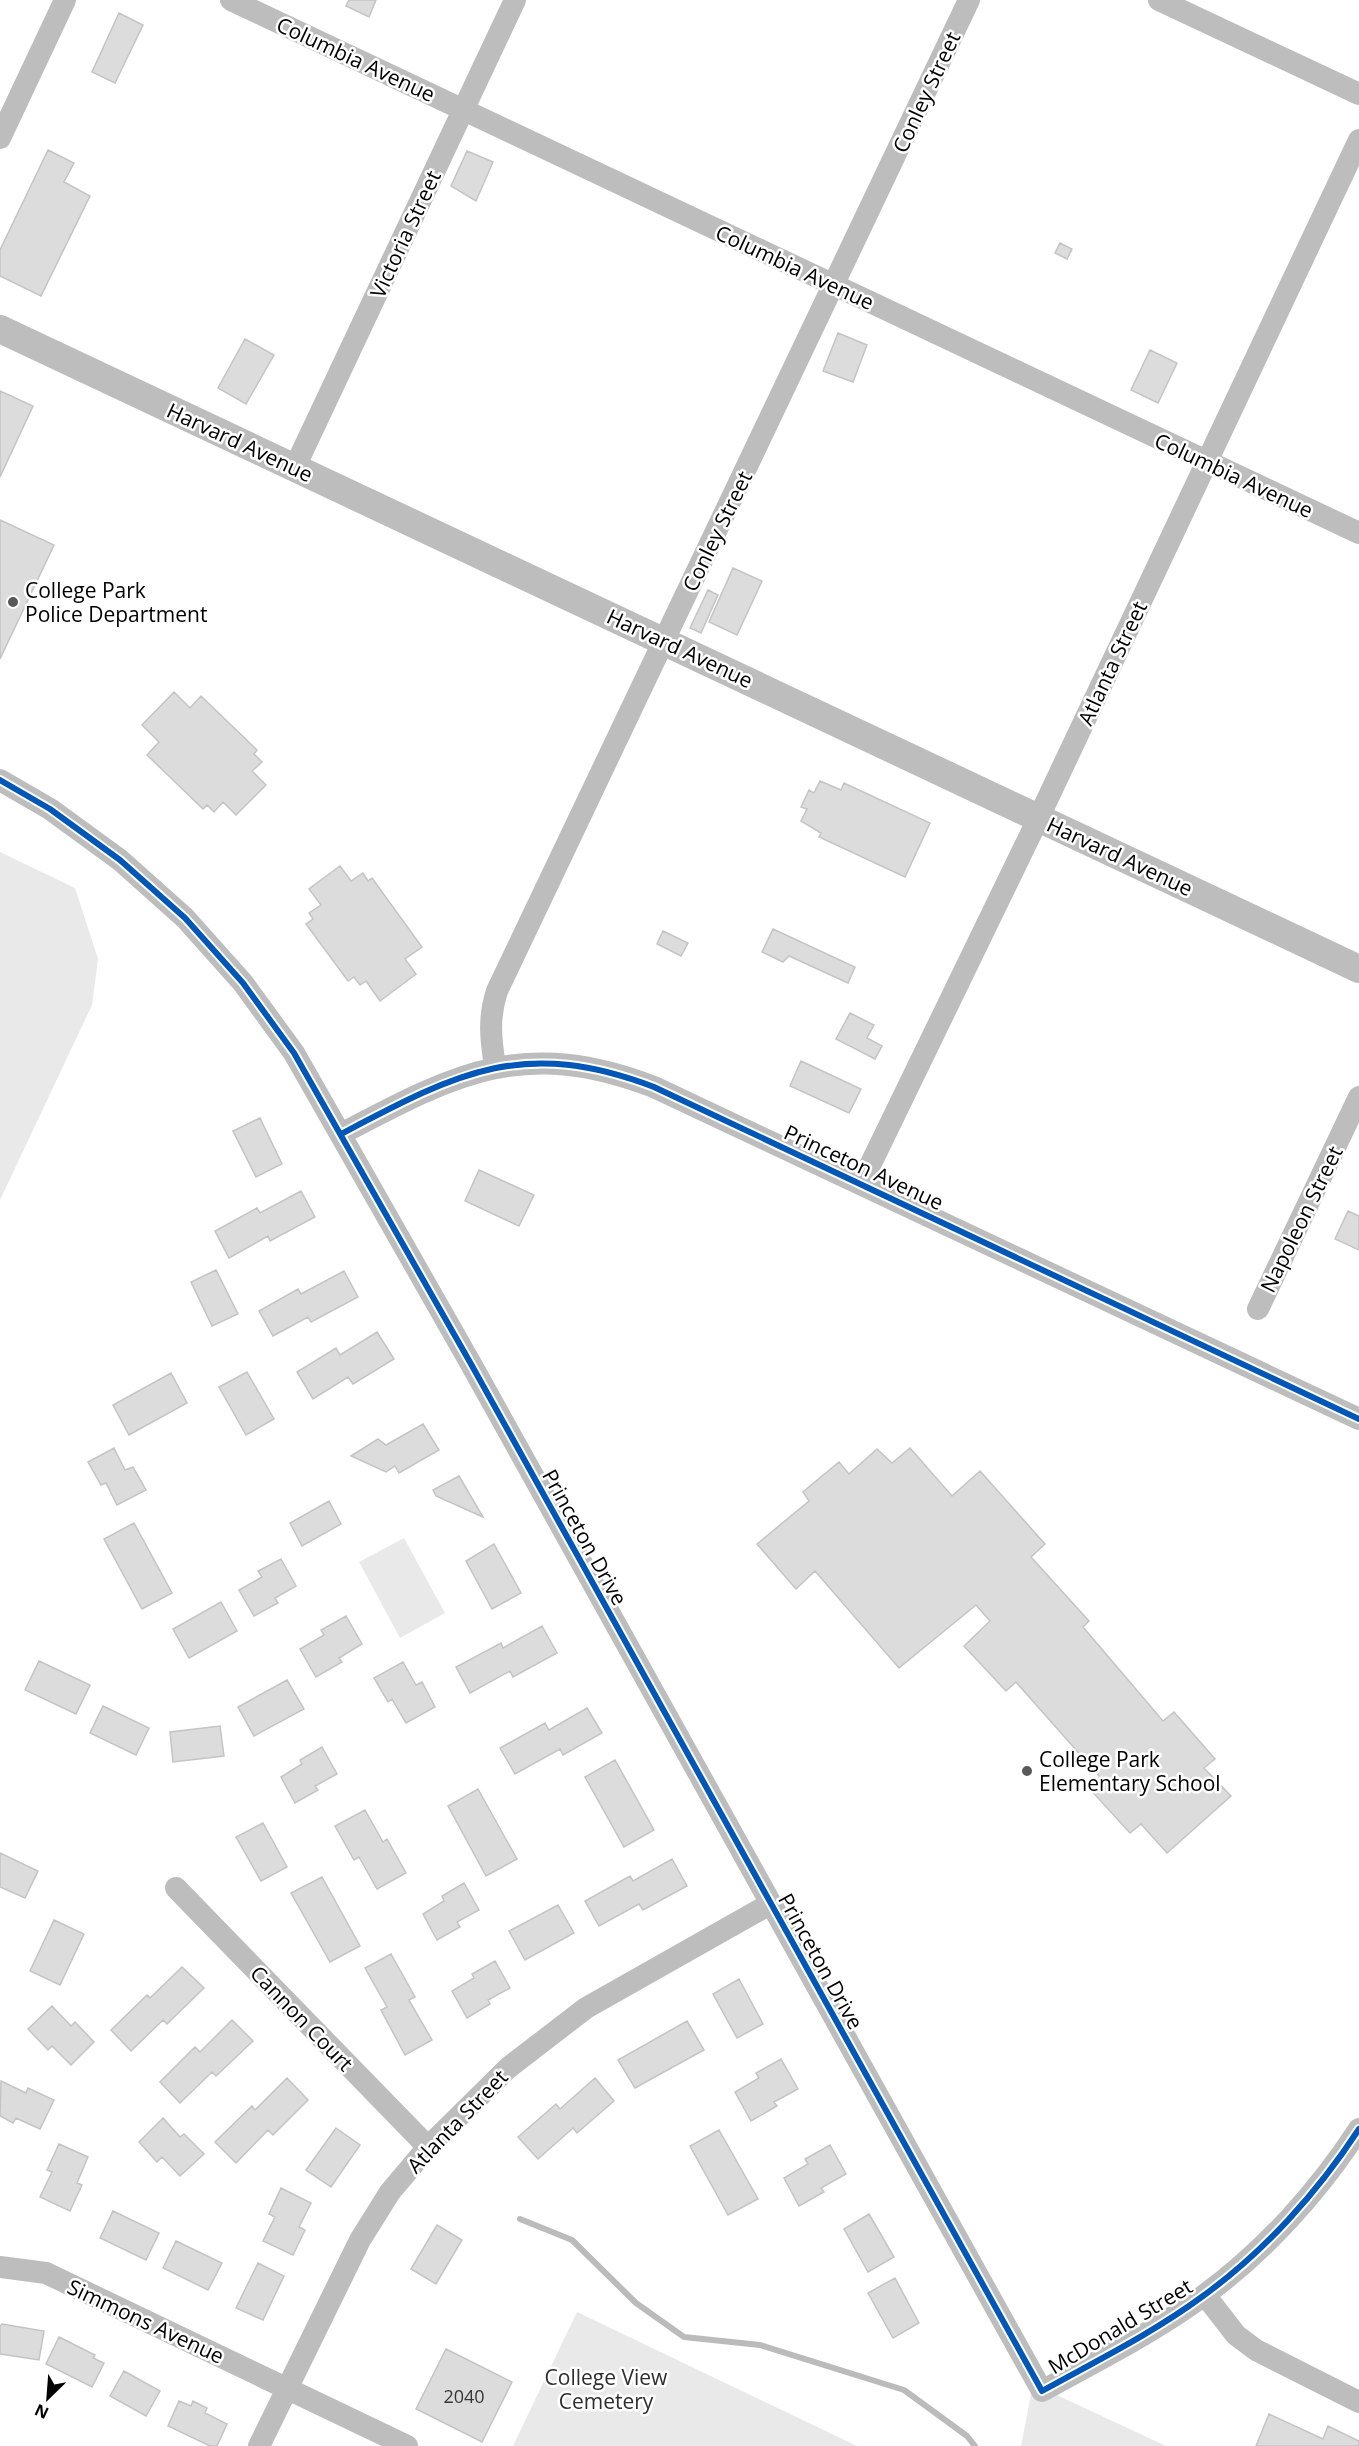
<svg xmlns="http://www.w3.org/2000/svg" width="1359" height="2446" viewBox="0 0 1359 2446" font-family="'Open Sans',sans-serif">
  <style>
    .green { fill: #e9e9e9 }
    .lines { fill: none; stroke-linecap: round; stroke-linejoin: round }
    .stream { stroke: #bbb; stroke-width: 6 }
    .building { fill: #dcdcdc; stroke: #c4c4c4; stroke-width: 1.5 }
    .minor { stroke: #bdbdbd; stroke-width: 22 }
    .tertiary { stroke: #bdbdbd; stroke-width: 28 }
    .cycleway-casing { stroke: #fff; stroke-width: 10 }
    .cycleway { stroke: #0057b8; stroke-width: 6 }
    .poi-dot { fill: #595959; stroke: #fff; stroke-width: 2 }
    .labels { text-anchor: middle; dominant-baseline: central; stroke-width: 5; stroke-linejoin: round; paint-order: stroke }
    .number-label { font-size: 18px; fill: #373737 }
    .street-label { font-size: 21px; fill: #000; stroke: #fff }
    .poi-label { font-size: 21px; fill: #000; stroke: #fff; text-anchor: start }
    .park-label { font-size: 21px; fill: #2e2e2e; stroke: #fff }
  </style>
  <rect width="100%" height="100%" fill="#fff"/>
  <path class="green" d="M0 852 75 888 98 959 92 1005 0 1200Z
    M404 1538 445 1613 400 1638 359 1562Z
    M577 2312 857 2446H513Z
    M1033 2384 1166 2446H1021Z"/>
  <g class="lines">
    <path class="stream" d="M520 2219 572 2240 636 2303 684 2337 760 2345 904 2390 967 2436 975 2446"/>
  </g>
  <path class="building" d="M349 0H376L369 17 346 6Z
    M119 13 143 25 115 83 92 72Z
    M48 150 74 163 64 182 90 196 41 296 0 276V250Z
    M467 151 493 162 476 201 451 186Z
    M1060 243 1072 249 1067 259 1055 253Z
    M838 333 867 345 853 382 823 371Z
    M245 339 274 355 246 404 218 388Z
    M1150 350 1177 363 1158 403 1131 390Z
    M0 391 33 406 0 477Z
    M0 520 54 545 0 659Z
    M733 568 762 581 737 635 709 622Z
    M708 590 718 595 701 633 690 628Z
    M174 692 190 708 201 696 257 750 254 754 262 762 252 771 266 785 236 815 223 802 214 812 207 805 203 809 147 755 159 742 142 725Z
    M820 781 841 790 844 783 930 823 905 877 819 837 821 833 801 821 807 809 801 807 809 790 814 793Z
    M340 866 351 881 363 873 368 881 372 878 422 947 405 959 416 974 380 1001 366 981 360 985 354 977 348 981 306 924 313 919 309 913 321 905 309 889Z
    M773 929 855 967 848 983 789 956 783 962 762 952Z
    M663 931 688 943 681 956 657 944Z
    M850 1013 874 1025 867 1038 882 1046 875 1059 836 1039Z
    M801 1061 861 1089 849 1113 790 1086Z
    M260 1118 282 1164 256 1177 233 1131Z
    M479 1170 534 1195 519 1226 465 1201Z
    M301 1191 315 1217 270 1241 268 1236 229 1258 215 1231 257 1208 260 1213Z
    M1348 1211 1359 1216V1250L1335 1239Z
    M216 1270 238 1314 212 1326 191 1282Z
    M344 1271 358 1297 311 1322 308 1317 273 1336 259 1311 298 1289 301 1294Z
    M377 1332 394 1359 353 1384 348 1377 313 1399 297 1372 336 1348 340 1355Z
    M247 1372 274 1419 246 1435 219 1387Z
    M171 1373 187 1403 129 1435 113 1405Z
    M423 1424 439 1450 399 1473 395 1466 386 1472 351 1456 378 1439 386 1445Z
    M114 1448 125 1470 133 1467 146 1490 117 1505 106 1483 101 1485 88 1462Z
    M910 1448 952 1496 980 1471 1045 1544 1031 1557 1089 1621 1083 1627 1163 1721 1174 1712 1215 1759 1204 1768 1231 1796 1167 1853 1141 1824 1130 1833 1087 1786 1100 1777 1016 1682 1006 1691 964 1646 990 1621 976 1605 899 1668 815 1571 796 1589 757 1544 809 1501 803 1492 839 1462 849 1474 877 1449 892 1463Z
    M459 1476 483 1517 436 1496 433 1490Z
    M329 1501 341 1524 302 1546 290 1523Z
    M134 1523 172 1593 142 1609 104 1539Z
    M494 1544 521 1593 492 1609 466 1561Z
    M281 1559 296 1586 275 1598 278 1603 254 1616 239 1590 262 1577 258 1571Z
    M221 1602 237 1631 189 1658 173 1629Z
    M346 1616 362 1644 339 1658 342 1662 316 1677 300 1649 324 1635 321 1630Z
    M542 1626 557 1653 513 1677 510 1671 470 1693 456 1667 501 1643 503 1648Z
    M39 1661 90 1685 76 1714 25 1690Z
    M403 1662 416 1685 422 1682 435 1707 406 1723 392 1699 388 1702 374 1678Z
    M287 1680 304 1709 254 1736 238 1707Z
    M103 1706 149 1728 136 1755 90 1733Z
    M587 1708 602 1733 563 1755 560 1749 515 1774 500 1748 545 1723 549 1730Z
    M220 1726 224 1756 173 1762 170 1732Z
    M322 1747 337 1774 315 1786 318 1790 295 1803 281 1777 302 1764 300 1760Z
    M615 1760 654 1830 624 1847 585 1777Z
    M478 1789 517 1859 486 1876 448 1806Z
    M365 1810 383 1842 387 1839 406 1873 377 1889 359 1857 354 1860 335 1826Z
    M263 1823 287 1867 261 1881 236 1837Z
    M0 1853 38 1871 25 1898 0 1887Z
    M672 1859 687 1886 643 1910 639 1904 599 1926 585 1901 630 1876 633 1881Z
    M322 1877 360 1946 330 1962 291 1893Z
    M464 1883 479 1910 457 1922 460 1927 437 1940 423 1914 444 1901 442 1896Z
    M558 1905 574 1933 525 1960 509 1931Z
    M54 1920 84 1934 60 1985 30 1971Z
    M391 1954 415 1997 409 2000 432 2040 405 2055 381 2010 387 2007 365 1968Z
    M495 1961 510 1988 488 2000 490 2004 467 2018 452 1991 474 1978 472 1974Z
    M182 1967 204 1988 167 2024 163 2020 131 2051 111 2030 147 1995 150 1998Z
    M739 1979 763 2024 737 2038 713 1994Z
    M52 2006 71 2026 75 2022 94 2042 71 2065 52 2046 48 2050 28 2029Z
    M232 2020 253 2041 216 2076 212 2072 180 2103 160 2082 195 2047 200 2052Z
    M687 2021 704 2050 635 2088 618 2060Z
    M781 2059 798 2089 774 2102 777 2106 751 2121 735 2092 759 2078 756 2073Z
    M287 2078 308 2100 273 2135 268 2130 236 2163 215 2142 252 2106 255 2110Z
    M595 2078 614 2101 577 2133 573 2128 538 2159 518 2137 556 2104 560 2109Z
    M1 2081 26 2093 28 2088 54 2100 40 2129 16 2118 13 2123 0 2116Z
    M163 2118 180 2137 184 2134 204 2154 180 2176 162 2157 157 2162 139 2142Z
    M336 2128 360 2145 331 2187 306 2170Z
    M719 2130 758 2199 728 2215 690 2146Z
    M59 2144 88 2157 77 2183 82 2185 70 2211 40 2197 52 2172 47 2170Z
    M830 2145 846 2174 821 2188 824 2192 799 2206 784 2178 808 2164 805 2159Z
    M281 2188 311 2203 299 2227 305 2230 293 2255 263 2241 275 2217 269 2214Z
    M113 2211 159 2233 146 2260 100 2238Z
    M869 2214 894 2257 868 2272 844 2229Z
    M437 2225 462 2240 436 2284 411 2269Z
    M176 2241 222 2263 208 2290 163 2268Z
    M258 2263 284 2276 263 2320 236 2308Z
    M895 2278 919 2323 893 2338 868 2293Z
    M2 2324 44 2331 39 2360 0 2354V2326Z
    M59 2337 95 2355 93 2358 104 2363 92 2387 46 2364Z
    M446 2349 512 2382 482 2442 416 2409Z
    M124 2371 160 2391 146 2416 110 2396Z
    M179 2401 191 2406 193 2401 207 2408 205 2413 227 2424 217 2446H210L168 2426Z
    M1269 2414 1323 2439 1328 2426 1359 2441V2446H1256Z"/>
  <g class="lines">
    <path class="minor" d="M231 0 1359 533
      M1159 0 1359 94
      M0 138 65 0
      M295 467 515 0
      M0 780 50 809 120 860 185 918 243 983 294 1053 471 1364 1042 2391C1096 2361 1153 2333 1203 2296 1264 2252 1318 2192 1359 2129
      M495 1067C491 1040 488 1018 497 991L969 0
      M341 1134C457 1073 523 1037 654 1087L1359 1419
      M861 1184 1039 817 1359 140
      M1258 1309 1359 1097
      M176 1888 428 2147
      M0 2267 46 2273 407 2446
      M1205 2295 1236 2335 1256 2350 1359 2402
      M259 2446 360 2240 390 2192 428 2147 508 2068 586 2008 770 1904"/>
    <path class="tertiary" d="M0 329 1359 969"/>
    <defs>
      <path id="cycleway" d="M0 780 50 809 120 860 185 918 243 983 294 1053 471 1364 1042 2391C1096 2361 1153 2333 1203 2296 1264 2252 1318 2192 1359 2129
        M341 1134C457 1073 523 1037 654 1087L1359 1419"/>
    </defs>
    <use href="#cycleway" class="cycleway-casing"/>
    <use href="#cycleway" class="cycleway"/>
  </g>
  <g class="poi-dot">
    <circle cx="13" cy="602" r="6"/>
    <circle cx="1027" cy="1771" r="6"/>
  </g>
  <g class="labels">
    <g class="number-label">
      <text x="464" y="2396">2040</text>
    </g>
    <g class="street-label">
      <text transform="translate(356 59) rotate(25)">Columbia Avenue</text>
      <text transform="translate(926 92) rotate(-65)">Conley Street</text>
      <text transform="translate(405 234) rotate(-65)">Victoria Street</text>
      <text transform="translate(795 267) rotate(25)">Columbia Avenue</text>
      <text transform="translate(240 442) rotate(25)">Harvard Avenue</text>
      <text transform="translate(1234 475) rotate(25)">Columbia Avenue</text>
      <text transform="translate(717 531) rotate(-64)">Conley Street</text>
      <text transform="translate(680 648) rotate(25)">Harvard Avenue</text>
      <text transform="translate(1112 663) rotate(-65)">Atlanta Street</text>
      <text transform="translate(1120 856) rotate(25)">Harvard Avenue</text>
      <text transform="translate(864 1167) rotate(25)">Princeton Avenue</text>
      <text transform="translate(1301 1219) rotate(-64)">Napoleon Street</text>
      <text transform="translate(585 1537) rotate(61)">Princeton Drive</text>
      <text transform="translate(821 1961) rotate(61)">Princeton Drive</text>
      <text transform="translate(302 2018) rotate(46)">Cannon Court</text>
      <text transform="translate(457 2121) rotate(-46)">Atlanta Street</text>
      <text transform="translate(146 2321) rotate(25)">Simmons Avenue</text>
      <text transform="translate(1120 2326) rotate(-31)">McDonald Street</text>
    </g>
    <g class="poi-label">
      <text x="25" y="590">College Park<tspan x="25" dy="24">Police Department</tspan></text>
      <text x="1039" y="1759">College Park<tspan x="1039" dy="24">Elementary School</tspan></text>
    </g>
    <g class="park-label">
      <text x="606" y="2377">College View<tspan x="606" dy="24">Cemetery</tspan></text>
    </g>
  </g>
  <g transform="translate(48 2398) rotate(205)" stroke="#ffffff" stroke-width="4.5" paint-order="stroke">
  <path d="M0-4.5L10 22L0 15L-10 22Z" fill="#000000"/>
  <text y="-9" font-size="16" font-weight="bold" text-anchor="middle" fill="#000000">N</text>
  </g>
</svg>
